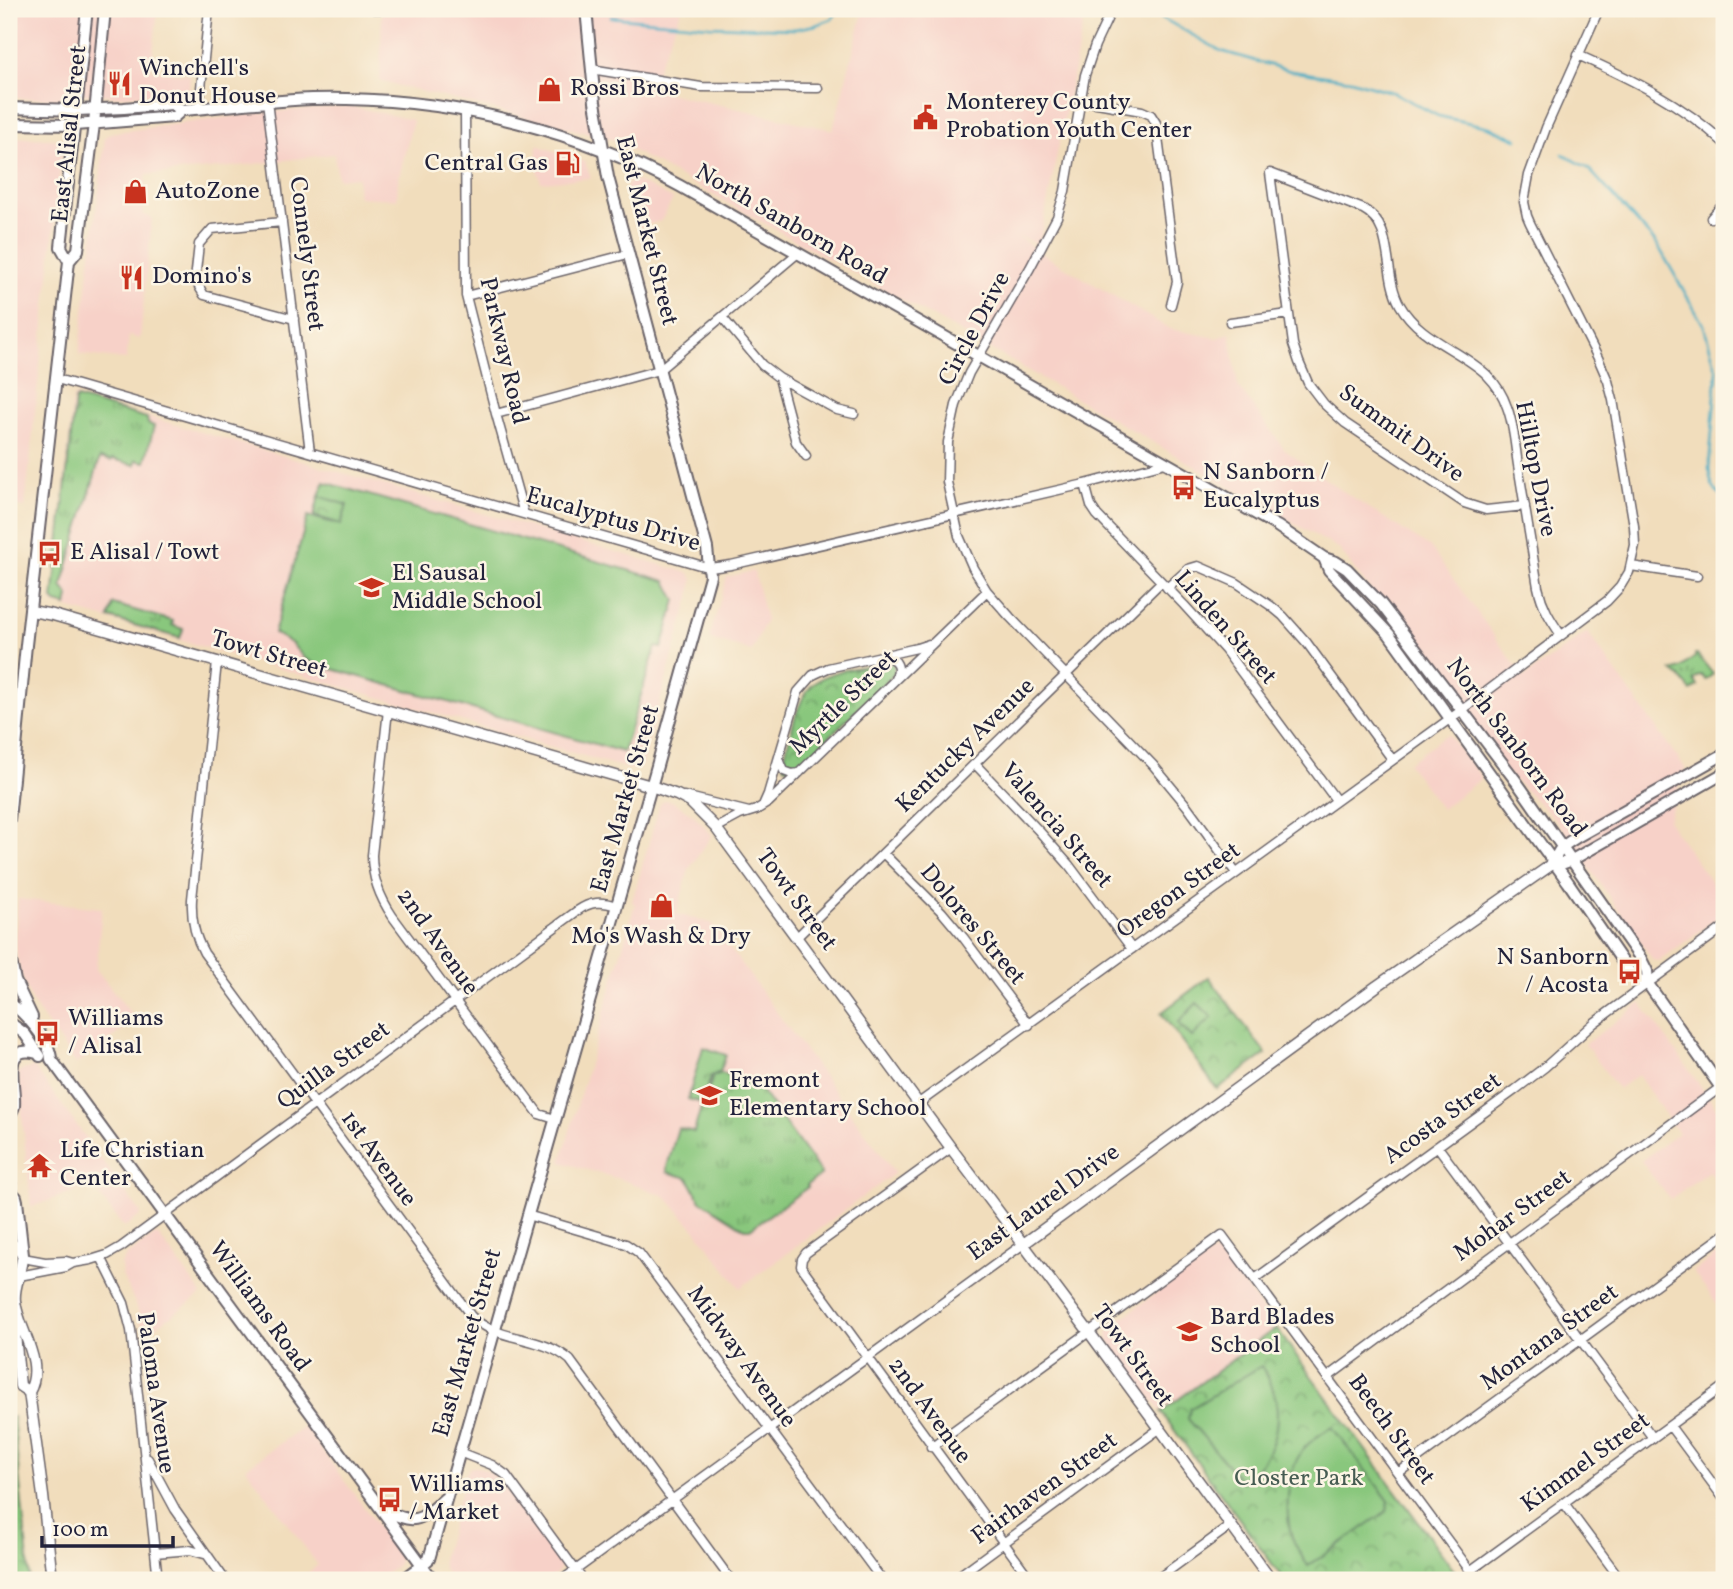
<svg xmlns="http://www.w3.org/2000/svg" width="1733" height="1589" viewBox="0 0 1733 1589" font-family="Vollkorn,serif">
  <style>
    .built { fill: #f7d1c8 }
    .grass { fill: url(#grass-tufts); stroke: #56745c; stroke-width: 2 }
    .park { fill: url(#park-crowns); stroke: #56745c; stroke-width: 2 }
    .pitch { fill: #89c77d; stroke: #56745c; stroke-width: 2 }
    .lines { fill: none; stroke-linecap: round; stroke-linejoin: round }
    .stream { stroke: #44acc4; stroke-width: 2.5 }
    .minor-casing { stroke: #6a6368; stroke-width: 11 }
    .tertiary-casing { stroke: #6a6368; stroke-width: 13 }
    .secondary-casing { stroke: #6a6368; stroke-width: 14 }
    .minor { stroke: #fff; stroke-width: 8 }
    .tertiary { stroke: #fff; stroke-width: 10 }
    .secondary { stroke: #fff; stroke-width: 10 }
    .labels { text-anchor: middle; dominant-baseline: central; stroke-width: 5; stroke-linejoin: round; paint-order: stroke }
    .poi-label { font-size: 24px; fill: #22223b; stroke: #fcf5e5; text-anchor: start }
    .street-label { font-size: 24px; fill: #22223b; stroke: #fcf5e5 }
    .park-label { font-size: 24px; fill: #465c52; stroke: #fcf5e5 }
  </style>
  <defs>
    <pattern id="grass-tufts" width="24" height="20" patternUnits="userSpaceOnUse" patternTransform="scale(1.75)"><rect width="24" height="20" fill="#89c77d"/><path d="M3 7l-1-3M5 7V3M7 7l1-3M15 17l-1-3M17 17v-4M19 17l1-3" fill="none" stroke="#70a168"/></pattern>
    <pattern id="park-crowns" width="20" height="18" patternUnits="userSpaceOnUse" patternTransform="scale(1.75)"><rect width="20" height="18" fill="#89c77d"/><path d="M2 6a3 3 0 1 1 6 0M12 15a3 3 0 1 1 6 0" fill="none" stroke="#70a168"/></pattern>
  </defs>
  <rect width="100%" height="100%" fill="#fcf5e5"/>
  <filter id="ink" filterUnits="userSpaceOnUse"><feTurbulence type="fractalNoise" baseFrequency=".0143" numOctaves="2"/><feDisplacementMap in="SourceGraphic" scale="14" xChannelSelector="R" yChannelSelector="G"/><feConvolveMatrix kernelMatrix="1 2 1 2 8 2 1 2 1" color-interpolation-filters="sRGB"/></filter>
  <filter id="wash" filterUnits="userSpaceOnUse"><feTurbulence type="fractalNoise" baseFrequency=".00686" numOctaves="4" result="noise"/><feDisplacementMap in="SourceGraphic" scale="28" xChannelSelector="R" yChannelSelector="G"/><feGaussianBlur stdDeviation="1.57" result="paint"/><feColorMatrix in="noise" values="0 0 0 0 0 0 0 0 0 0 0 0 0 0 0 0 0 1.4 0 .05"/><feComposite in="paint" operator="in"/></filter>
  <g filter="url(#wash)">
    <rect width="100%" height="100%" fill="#f1ddbc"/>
    <path class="built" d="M9 9H158L151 70 190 75 189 90 130 96 111 97 109 95 68 93 62 99 9 98Z
      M573 9H682L649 89 833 130 864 9H1086L1039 245 1017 236 1049 258 1170 329 1217 338 1230 333 1238 386 1285 450 1335 486 1431 548 1524 677 1587 632 1685 768 1668 821 1724 901V913L1659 961 1653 960 1557 821 1504 770 1462 710 1339 549 980 343 612 139 380 81 382 13 573 20Z
      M350 106 413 120 398 181 397 199 358 197V177L338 179 334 154 230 167 146 175 143 214 152 218 140 339 129 336 126 360 79 354 105 137 110 133 258 113Z
      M9 137 53 139 59 142 62 150 25 508 9 506Z
      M537 145 585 162 591 178 541 182 536 166Z
      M633 181 639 182 673 199 661 221 636 228 626 189 628 184Z
      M76 396 689 573 693 579 690 596 641 767 637 769H629L54 604 52 602 73 399 74 397Z
      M754 571 766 620 752 651 709 639 727 577Z
      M1449 735 1482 778 1441 809 1408 763 1444 736Z
      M665 800 672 801 695 816 712 835 689 869 676 914 711 923 895 1173 740 1288 695 1229 665 1196 623 1180 561 1162 635 904 632 902 660 804Z
      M18 899 102 908 96 969 136 1020 76 1064 32 1002 19 969 15 944Z
      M1641 1003 1724 1119V1193L1709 1171 1670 1199 1641 1161 1678 1133 1638 1075 1618 1089 1585 1044Z
      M34 1067 140 1212 141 1215 124 1228 92 1185 31 1207 18 1072Z
      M155 1235 159 1236 202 1294 144 1335 137 1307 122 1275 121 1264 127 1255Z
      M1724 1249V1310L1723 1311 1693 1272Z
      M1214 1253 1224 1257 1276 1328 1161 1412 1109 1342 1107 1336 1108 1331 1110 1327 1208 1255Z
      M304 1426 399 1555V1561L396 1566 377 1580H299L318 1565 246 1468Z
      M472 1467H478L490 1472 502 1483 560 1562 561 1567 557 1573 547 1580H451L443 1569 442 1560 466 1474 469 1469Z"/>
    <path class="grass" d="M77 398 147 418 148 424 154 426 145 462 136 460 135 465 113 459 111 461 100 458 62 586 69 596 67 606 56 603 53 599 75 400Z
      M113 604 173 621 172 625 183 629 180 638 109 618Z
      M1695 654H1697L1713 674 1706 680 1701 675 1694 680 1698 686 1691 691 1680 677 1672 671 1681 668 1695 657Z
      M722 1073 758 1086 821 1173V1175L807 1185 808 1187 750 1229H745L700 1200 688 1178 667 1172V1167L678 1128 694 1132 702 1104H704L713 1076Z
      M13 1417 30 1580H9V1418Z"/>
    <path class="park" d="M319 496 347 504 341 524 314 516Z
      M886 662H889L894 665V674L797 768 789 770 784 765V760C790 738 797 694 817 681 831 670 868 666 886 662Z
      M1209 977 1266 1054 1217 1089 1161 1013Z
      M703 1047 726 1055 720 1072 711 1076 702 1103 688 1099Z
      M1276 1328 1461 1580H1284L1161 1412Z"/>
    <path class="pitch" d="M324 482 666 581 676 600 662 648 656 647 623 752 315 664 304 658 291 643 274 633 308 516 341 525 347 505 319 496Z
      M1197 1003 1212 1017 1192 1037 1178 1023Z
      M1261 1366C1288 1405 1280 1454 1242 1482L1188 1419 1190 1409Z
      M1332 1427 1389 1501 1387 1511 1308 1566C1302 1557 1296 1548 1292 1537 1284 1513 1287 1472 1302 1451 1309 1441 1321 1434 1332 1427Z"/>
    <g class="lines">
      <path class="stream" d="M1146 9 1221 51 1291 71 1351 80 1395 93 1438 116 1489 127 1517 139
        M611 17 709 26 795 29 816 25 832 19 839 9
        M1563 154 1588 168 1657 244 1704 326 1717 372 1709 468C1710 481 1712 490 1724 498"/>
    </g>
  </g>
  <g filter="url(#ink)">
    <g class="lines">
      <defs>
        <path id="minor" d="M375 9H384
          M1112 9 1095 45 1085 75 1065 191 1057 217 1030 268 969 373 956 405 948 442 947 482 959 536 973 568 987 591 1010 617 1153 765 1187 806 1236 873
          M1578 55C1631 79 1681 103 1724 143
          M591 69 701 87 818 88
          M1080 100 1142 111 1151 115 1156 123 1177 282 1171 305
          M267 101 310 452
          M199 108 209 9
          M465 110 466 296 496 414 524 514
          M1711 218 1724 203
          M282 222 212 229 199 244 195 280 204 295 294 319
          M466 296 628 254
          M722 317 762 365 779 378 837 410 854 414
          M1230 322 1289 314
          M779 378 796 442 806 456
          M57 379 710 568 731 565 1085 484 1165 463
          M496 414 659 370 798 253
          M1085 484 1091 506 1097 515 1184 605 1225 650 1336 800
          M1525 506 1486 510 1464 503 1345 423 1324 404 1308 383 1299 362 1293 344 1270 173 1363 209C1396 226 1382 274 1400 305 1419 339 1461 350 1487 375 1496 384 1503 395 1507 407 1514 425 1515 446 1518 465 1525 506 1531 546 1538 587 1542 606 1550 619 1561 635
          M1631 566 1697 576
          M1167 588 1188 569 1198 566 1237 583 1271 606 1283 616 1307 643 1392 759
          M884 657C898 658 901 668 895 679
          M217 662 192 899C191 919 194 935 204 953L471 1316C497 1342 542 1335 570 1360L731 1580
          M388 710 372 855C372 879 380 898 393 917L539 1114 555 1119
          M779 759 784 771 792 774 799 773
          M975 764 1039 831 1069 865 1132 949
          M684 796 749 812
          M764 803 768 794 798 692 813 675 828 668 917 648 929 644
          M716 828 740 815 756 810 769 802 987 591
          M883 853 942 912 963 937 1029 1025
          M797 937 1161 582
          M919 1103 1462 710 1607 601 1620 587 1629 572 1635 545 1634 526 1613 400 1608 381 1598 358 1530 223 1527 216 1524 202 1529 175 1546 128 1599 9
          M1438 1147 1653 1438
          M951 1148 806 1253 802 1259 801 1266 1031 1580
          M527 1215 626 1244 639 1253 882 1580
          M101 1257 124 1303 131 1330 158 1580
          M23 1258 45 1262 66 1261 73 1263
          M19 1276 66 1267 73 1263 91 1260 107 1255 121 1247 577 911C591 901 601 901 617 906
          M1255 1279 1515 1090 1545 1067 1594 1023 1724 927
          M1328 1377 1721 1087
          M1670 1426 1724 1499
          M931 1447 1222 1235 1477 1580
          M459 1452 492 1465 506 1475 583 1580
          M148 1459 175 1509 225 1580
          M1398 1473 1724 1235
          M1564 1503 1621 1580
          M155 1553 190 1550 208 1555
          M1470 1571 1724 1386
          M562 1580 1022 1245
          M953 1580 1159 1429
          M1156 1580 1230 1526"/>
        <path id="tertiary" d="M31 611 53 615 651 786 677 795 690 802 716 828 951 1148 1089 1332 1271 1580
          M1022 1245 1377 986 1554 863
          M18 1279C16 1286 14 1293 15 1301 18 1330 46 1362 29 1392L43 1496 52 1580
          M9 1318 15 1334 20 1386 29 1392
          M402 1580 422 1565"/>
        <path id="secondary" d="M9 108 77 110 124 108 172 104 182 110C237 106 292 97 347 99 462 101 579 131 680 186L1277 526 1324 558 1336 562 1347 569 1381 604 1516 781 1641 959 1647 971 1648 984 1724 1092
          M9 124 75 125 125 121 174 117 182 110
          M69 261 61 247 87 9
          M1324 558 1329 570 1389 634 1568 882 1629 971 1637 979 1648 984
          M9 820 26 645 69 261 78 250 94 124 105 9
          M1554 863C1558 848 1564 845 1577 837L1724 754
          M1554 863H1564L1572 860 1724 773
          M9 951 15 981 32 1017
          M9 1003C25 1012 50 1041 51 1059L433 1580
          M9 1022 25 1034 40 1056
          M9 1116C11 1113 13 1110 14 1106 16 1084 0 1043 37 1053
          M9 1170 11 1192 16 1197 17 1201 23 1255 18 1279 9 1283
          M9 1241 23 1255
          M382 1508C413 1525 419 1523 444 1499
          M422 1565 429 1559 655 773 710 576 707 548 608 177 595 102 586 9"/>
      </defs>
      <use href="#minor" class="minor-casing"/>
      <use href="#tertiary" class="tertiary-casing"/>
      <use href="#secondary" class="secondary-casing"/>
      <use href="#minor" class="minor"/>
      <use href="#tertiary" class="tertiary"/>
      <use href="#secondary" class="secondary"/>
    </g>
  </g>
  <defs>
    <symbol id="restaurant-bare" viewBox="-9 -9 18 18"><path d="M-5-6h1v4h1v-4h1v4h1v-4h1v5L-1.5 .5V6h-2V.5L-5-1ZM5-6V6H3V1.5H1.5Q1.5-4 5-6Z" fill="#c8321e" stroke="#fcf5e5" stroke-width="2.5" paint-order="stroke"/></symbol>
    <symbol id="shop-bare" viewBox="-9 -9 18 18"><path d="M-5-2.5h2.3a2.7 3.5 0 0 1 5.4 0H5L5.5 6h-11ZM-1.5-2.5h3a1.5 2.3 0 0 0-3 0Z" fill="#c8321e" stroke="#fcf5e5" stroke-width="2.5" paint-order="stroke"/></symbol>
    <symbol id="civic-bare" viewBox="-9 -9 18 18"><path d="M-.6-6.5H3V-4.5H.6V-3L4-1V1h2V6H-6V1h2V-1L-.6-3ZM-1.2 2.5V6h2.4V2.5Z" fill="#c8321e" stroke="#fcf5e5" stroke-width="2.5" paint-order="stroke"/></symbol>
    <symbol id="fuel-bare" viewBox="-9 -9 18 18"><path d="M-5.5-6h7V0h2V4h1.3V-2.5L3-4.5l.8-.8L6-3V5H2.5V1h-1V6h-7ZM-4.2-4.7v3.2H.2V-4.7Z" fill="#c8321e" stroke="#fcf5e5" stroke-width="2.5" paint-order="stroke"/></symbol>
    <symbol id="bus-bare" viewBox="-9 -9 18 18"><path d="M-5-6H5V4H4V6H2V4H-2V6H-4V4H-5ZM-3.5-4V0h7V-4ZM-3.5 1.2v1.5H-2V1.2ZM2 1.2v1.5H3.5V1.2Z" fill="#c8321e" stroke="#fcf5e5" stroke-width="2.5" paint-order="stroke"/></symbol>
    <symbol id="school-bare" viewBox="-9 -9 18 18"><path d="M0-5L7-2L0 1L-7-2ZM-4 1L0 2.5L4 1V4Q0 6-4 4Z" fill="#c8321e" stroke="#fcf5e5" stroke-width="2.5" paint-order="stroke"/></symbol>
    <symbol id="temple-bare" viewBox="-9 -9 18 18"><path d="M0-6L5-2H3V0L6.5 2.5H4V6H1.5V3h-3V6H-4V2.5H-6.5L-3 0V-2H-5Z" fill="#c8321e" stroke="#fcf5e5" stroke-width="2.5" paint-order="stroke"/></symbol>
  </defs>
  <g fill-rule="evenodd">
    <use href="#restaurant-bare" x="102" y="66" width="35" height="35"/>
    <use href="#shop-bare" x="532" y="72" width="35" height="35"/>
    <use href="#civic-bare" x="908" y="100" width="35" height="35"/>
    <use href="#fuel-bare" x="550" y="146" width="35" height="35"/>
    <use href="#shop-bare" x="118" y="174" width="35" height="35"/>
    <use href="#restaurant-bare" x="114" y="260" width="35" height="35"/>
    <use href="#bus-bare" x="1166" y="470" width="35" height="35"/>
    <use href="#bus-bare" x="32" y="536" width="35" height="35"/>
    <use href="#school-bare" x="354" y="570" width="35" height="35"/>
    <use href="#shop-bare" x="644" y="888" width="35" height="35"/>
    <use href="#bus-bare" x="1612" y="954" width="35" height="35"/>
    <use href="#bus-bare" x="30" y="1016" width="35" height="35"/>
    <use href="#school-bare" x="692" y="1078" width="35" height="35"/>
    <use href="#temple-bare" x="22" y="1148" width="35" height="35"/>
    <use href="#school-bare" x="1172" y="1314" width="35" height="35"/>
    <use href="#bus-bare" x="372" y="1482" width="35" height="35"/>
  </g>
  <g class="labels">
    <g class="poi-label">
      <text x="139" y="69">Winchell's<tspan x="139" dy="28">Donut House</tspan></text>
      <text x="570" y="89">Rossi Bros</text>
      <text x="946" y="103">Monterey County<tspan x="946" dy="28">Probation Youth Center</tspan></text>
      <text x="548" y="164" text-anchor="end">Central Gas</text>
      <text x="155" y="192">AutoZone</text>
      <text x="152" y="277">Domino's</text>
      <text x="1203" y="473">N Sanborn /<tspan x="1203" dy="28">Eucalyptus</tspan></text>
      <text x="70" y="553">E Alisal / Towt</text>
      <text x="392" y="574">El Sausal<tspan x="392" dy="28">Middle School</tspan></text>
      <text x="661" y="937" text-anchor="middle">Mo's Wash &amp; Dry</text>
      <text x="1609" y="958" text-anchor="end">N Sanborn<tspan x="1609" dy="28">/ Acosta</tspan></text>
      <text x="68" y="1019">Williams<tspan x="68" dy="28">/ Alisal</tspan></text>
      <text x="729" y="1081">Fremont<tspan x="729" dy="28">Elementary School</tspan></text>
      <text x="60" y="1151">Life Christian<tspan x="60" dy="28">Center</tspan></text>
      <text x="1210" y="1318">Bard Blades<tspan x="1210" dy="28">School</tspan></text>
      <text x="409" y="1485">Williams<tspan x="409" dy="28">/ Market</tspan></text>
    </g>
    <g class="street-label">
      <text transform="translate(70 134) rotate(-84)">East Alisal Street</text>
      <text transform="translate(791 225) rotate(30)">North Sanborn Road</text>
      <text transform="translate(646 231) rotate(76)">East Market Street</text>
      <text transform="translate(306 254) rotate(83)">Connely Street</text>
      <text transform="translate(975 329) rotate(-62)">Circle Drive</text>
      <text transform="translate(503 351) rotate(77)">Parkway Road</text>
      <text transform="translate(1401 434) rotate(36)">Summit Drive</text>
      <text transform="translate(1535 469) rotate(79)">Hilltop Drive</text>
      <text transform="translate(613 520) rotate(16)">Eucalyptus Drive</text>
      <text transform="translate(1225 628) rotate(49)">Linden Street</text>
      <text transform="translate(269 655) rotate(16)">Towt Street</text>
      <text transform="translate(844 703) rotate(-44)">Myrtle Street</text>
      <text transform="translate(966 746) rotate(-44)">Kentucky Avenue</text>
      <text transform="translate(1516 748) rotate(53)">North Sanborn Road</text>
      <text transform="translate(626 799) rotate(-74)">East Market Street</text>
      <text transform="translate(1056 826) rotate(49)">Valencia Street</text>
      <text transform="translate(1179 891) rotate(-36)">Oregon Street</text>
      <text transform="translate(796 900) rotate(54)">Towt Street</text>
      <text transform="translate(972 925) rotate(50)">Dolores Street</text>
      <text transform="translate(437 942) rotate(55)">2nd Avenue</text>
      <text transform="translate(334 1066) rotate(-36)">Quilla Street</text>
      <text transform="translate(1443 1119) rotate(-36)">Acosta Street</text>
      <text transform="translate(378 1159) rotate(54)">1st Avenue</text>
      <text transform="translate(1044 1203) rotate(-36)">East Laurel Drive</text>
      <text transform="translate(1513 1216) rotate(-36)">Mohar Street</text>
      <text transform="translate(259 1307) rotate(54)">Williams Road</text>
      <text transform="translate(1550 1338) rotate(-36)">Montana Street</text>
      <text transform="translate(468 1343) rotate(-74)">East Market Street</text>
      <text transform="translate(1132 1356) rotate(54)">Towt Street</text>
      <text transform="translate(741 1357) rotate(54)">Midway Avenue</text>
      <text transform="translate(155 1393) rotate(82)">Paloma Avenue</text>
      <text transform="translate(929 1411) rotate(54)">2nd Avenue</text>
      <text transform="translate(1391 1430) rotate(54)">Beech Street</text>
      <text transform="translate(1586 1463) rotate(-36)">Kimmel Street</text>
      <text transform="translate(1045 1489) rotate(-36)">Fairhaven Street</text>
    </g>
    <g class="park-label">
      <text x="1299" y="1479">Closter Park</text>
    </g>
  </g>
  <rect width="1733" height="1589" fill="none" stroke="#fcf5e5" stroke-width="35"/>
  <path d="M42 1536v10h131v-10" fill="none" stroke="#22223b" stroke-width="3.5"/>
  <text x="52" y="1536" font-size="21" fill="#22223b" stroke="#fcf5e5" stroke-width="5" paint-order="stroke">100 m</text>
</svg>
